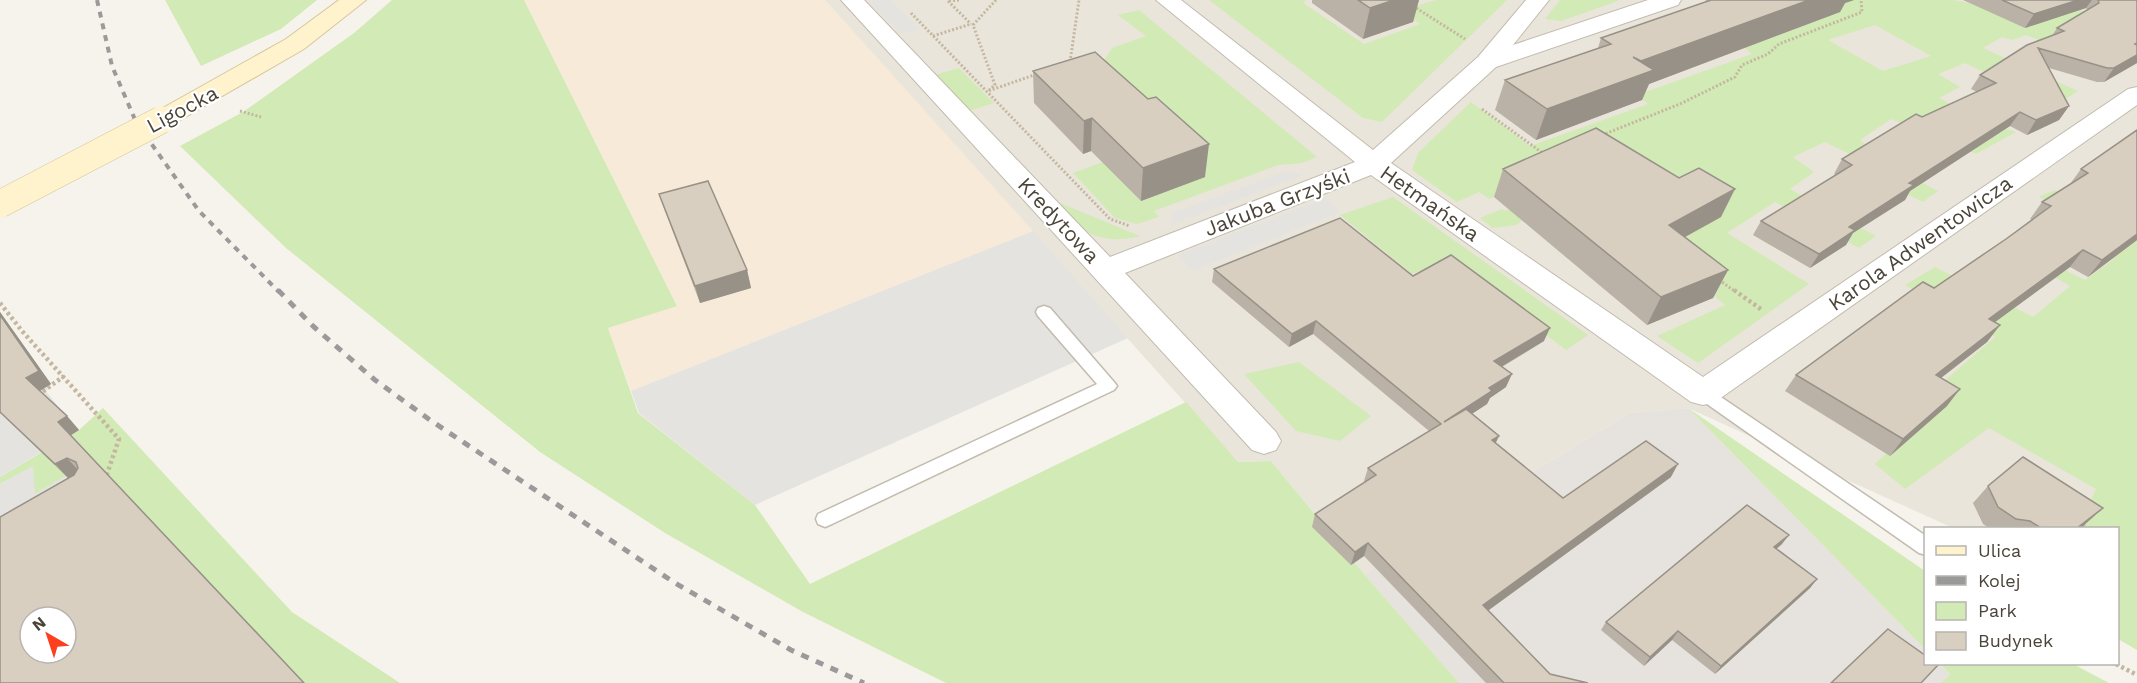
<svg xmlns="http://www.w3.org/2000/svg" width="2137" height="683" viewBox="0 0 2137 683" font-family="'Work Sans',sans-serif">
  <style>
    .residential { fill: #eae5da }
    .commercial { fill: #f7ead8 }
    .industrial { fill: #e6e2dd }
    .green { fill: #d2eab5; fill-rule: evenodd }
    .parking { fill: #e5e3e0 }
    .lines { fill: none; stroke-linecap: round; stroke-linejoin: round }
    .lane-casing { stroke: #c2bbae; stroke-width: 3 }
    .street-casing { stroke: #c2bbae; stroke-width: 2 }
    .secondary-casing { stroke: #d6c79b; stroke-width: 2 }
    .path-far1 { stroke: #c4b79f; stroke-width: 3; stroke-dasharray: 2 2; stroke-linecap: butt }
    .path { stroke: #c4b79f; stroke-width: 4.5; stroke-dasharray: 3 3; stroke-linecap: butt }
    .lane { fill: #fff; fill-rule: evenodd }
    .street { fill: #fff; fill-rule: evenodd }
    .secondary { fill: #fff3cd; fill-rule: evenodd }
    .rail-far1 { stroke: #9a9a9a; stroke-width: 4; stroke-dasharray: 6 6; stroke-linecap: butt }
    .rail { stroke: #9a9a9a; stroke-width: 5; stroke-dasharray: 8 8; stroke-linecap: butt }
    .secondary-bridge-casing { stroke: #d6c79b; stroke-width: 28; stroke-linecap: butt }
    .secondary-bridge { stroke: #fff3cd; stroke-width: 27 }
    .wall { fill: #bab2a6 }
    .shaded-wall { fill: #979187 }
    .building { fill: #d8cfc1; stroke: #979187; stroke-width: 1.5; fill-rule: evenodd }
    .labels { text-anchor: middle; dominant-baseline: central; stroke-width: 4.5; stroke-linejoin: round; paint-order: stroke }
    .street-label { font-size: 21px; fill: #4b4439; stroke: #fff }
  </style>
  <rect width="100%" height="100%" fill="#f6f3ec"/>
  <path class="residential" d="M825 0H2137V604L2118 528H1953L1688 408 1630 413 1364 574 1271 461 1238 462Z"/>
  <path class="commercial" d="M524 0H825L1033 231 631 391 608 328 677 305Z"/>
  <path class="industrial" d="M1688 408 1925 649 1926 664H1939L1950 674 1941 683H1459L1364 574 1630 413Z"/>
  <path class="green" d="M165 0H317L281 29 201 66Z
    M392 0H524L677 306 608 328 638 413 755 505 810 584 1186 402 1238 462 1271 461 1364 574 1459 683H946L803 612 665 533 540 452 286 248 180 146 243 112 354 33Z
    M1209 0H1306L1303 3 1364 44 1420 24 1384 0 1409 8 1436 0H1507L1382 122 1363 118Z
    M1560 0H1617L1618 1 1561 21 1545 19Z
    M1839 0H1953L1980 5 2058 0 2137 33 2112 68 2026 35 2013 40 2002 37 1983 48 2078 91 2055 106 1965 63 1938 74 1960 87 1939 98 1982 121 2016 132 1976 154 1891 119 1860 140 1891 166 1938 191 1923 202 1874 178 1882 170 1825 142 1793 157 1814 172 1790 189 1876 236 1859 248 1775 202 1727 233 1809 284 1698 363 1657 336 1725 305 1561 167 1489 199 1479 192 1457 202 1412 170 1418 153 1471 102 1530 146 1648 104 1637 95 1752 54 1737 41ZM1875 25 1931 56 1883 71 1828 40Z
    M1139 10 1317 157 1302 163 1278 165 1154 211 1159 217 1137 224 1115 218 1073 173 1103 162 1141 201 1093 79 1112 48 1146 36 1118 15Z
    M959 68 994 103 969 111 934 75Z
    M2054 190 2112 217 2137 236V650L2118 639V528H2078L2096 489 1989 428 1905 489 1875 464 1936 406 1943 382 1995 337 1905 285 1935 267 2033 317 2070 286 2042 270 2045 260 2085 280 2113 260 2121 237 2039 197Z
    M1043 196 1140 236C1093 248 1076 225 1043 196Z
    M1393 197 1588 335 1566 350 1447 261 1412 274 1340 215Z
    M1526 202V218L1516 225 1493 228 1480 218 1502 209 1505 211Z
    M1299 362 1371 416 1340 441 1296 431 1244 374Z
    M103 408 292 612 400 683H303L34 494 32 467 0 484V477L79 430Z
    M1688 408 1925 571V649Z
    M1940 664H2073L2109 683H1941L1950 674Z"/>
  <path class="parking" d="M876 0H891L920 29 901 34 869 2Z
    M1286 171 1303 175 1171 225 1172 213Z
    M1325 198 1341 212 1192 271 1177 255Z
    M1033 231 1128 338 755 505 639 413 631 391Z
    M51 384 46 391 70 422 33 443 41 452 0 477V414Z
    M92 460 0 537V484L33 466 35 494Z"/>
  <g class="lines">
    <defs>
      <path id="lane" d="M1044 306 1050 308 1114 382 1117 386 1114 390 832 524 825 527 818 524 816 519 818 514 1097 384 1038 316 1036 312 1038 308Z
        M1703 387 1709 389 1926 536V555L1919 553 1697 397 1694 393 1697 389Z"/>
      <path id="street" d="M841 0H864L1110 257 1355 162 1156 0H1181L1373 150 1478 57 1526 0H1549L1513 45 1648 0H1681L1678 5 1496 67 1391 163 1703 377 2128 89 2137 87V105L1715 402 1703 405 1691 402 1371 175 1125 273 1276 432 1281 441 1276 450 1264 454 1252 450Z"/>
      <path id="secondary" d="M339 0H366L304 49 170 126 161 128 152 126 148 120 152 114 286 39Z"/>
    </defs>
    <use href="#lane" class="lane-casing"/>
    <use href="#street" class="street-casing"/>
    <use href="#secondary" class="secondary-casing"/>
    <path class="path-far1" d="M996 0 973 25 995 85 988 91 1037 74
      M948 1 971 24
      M949 1 959 0
      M1413 6 1465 39
      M911 13 1110 219 1130 226
      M933 36 971 24
      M1070 62 1079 0
      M1482 109 1544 154
      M240 111 261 117
      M1602 135 1680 104 1735 77 1742 65 1768 54 1779 44 1862 12 1861 0
      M1719 280 1736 292"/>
    <path class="path" d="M1734 290 1762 310
      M0 303 22 331 119 439 107 474 109 476
      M38 395 64 376
      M2116 664 2137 675"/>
    <use href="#lane" class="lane"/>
    <use href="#street" class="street"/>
    <use href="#secondary" class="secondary"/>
    <path class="rail-far1" d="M97 0 112 66 136 122 199 211 279 292"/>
    <path class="rail" d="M278 290 314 327 375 380 430 420 675 583 791 650 864 683"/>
    <defs>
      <path id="secondary-bridge" d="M0 204 161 120"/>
    </defs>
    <use href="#secondary-bridge" class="secondary-bridge-casing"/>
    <use href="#secondary-bridge" class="secondary-bridge"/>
  </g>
  <path class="wall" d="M1312 0H1419L1413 22 1363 39 1312 3Z
    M1706 0H1854L1845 3 1840 12 1649 84 1642 100 1536 140 1495 110 1505 80 1598 48 1601 38 1705 2Z
    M1963 0H2137V63L2104 82H2097L2049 68 2069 106 2059 120 2027 135 2010 126 1910 191 1905 200 1853 233 1846 245 1810 268 1753 235 1761 221 1836 175 1834 174 1842 159 1922 117 1977 92 1971 89 1980 75 2052 36 2057 28 2087 10 2086 8 2025 28Z
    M1033 71 1205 177 1141 201 1091 151 1083 154 1034 103Z
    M2137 130V240L2088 277 2070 267 1995 322 2000 325 1987 342 1941 378 1947 406 1890 456 1785 391 1796 375 1934 288 2006 239 2032 220 2030 219 2042 202 2070 184 2081 169Z
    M1503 169 1721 217 1685 237 1728 270 1713 298 1647 325 1494 197Z
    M659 194 747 270 751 288 700 303 665 211Z
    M1214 269 1413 276 1544 341 1502 367 1506 387 1490 398 1487 404 1472 414 1496 443 1563 498 1671 477 1488 610 1550 674 1588 683H1486L1364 556 1351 565 1312 527 1315 514 1365 482 1364 481 1368 468 1429 431 1313 334 1289 347 1212 282Z
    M0 312 51 384 39 391 67 416 79 430 71 435 304 683 75 474 68 478 1 413 0 414Z
    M1988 486 2086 525 2081 528H1989L1983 524 1973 503Z
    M1782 544 1776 549 1817 579 1810 588 1715 674 1672 640 1644 666 1601 630 1606 622Z"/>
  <path class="shaded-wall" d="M1394 0H1419L1413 22 1363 39 1370 8Z
    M1809 0H1854L1845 3 1840 12 1649 84 1642 100 1536 140 1547 109 1641 61Z
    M2078 0H2092L2086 8 2025 28 2034 14Z
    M2137 55V63L2104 82 2114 68Z
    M2069 106 2059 120 2027 135 2036 120Z
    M2020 112 2010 126 1910 191 1905 200 1853 233 1846 245 1810 268 1819 254 1849 227 1909 183Z
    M1092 118 1091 151 1083 154 1084 121Z
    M1209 144 1205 177 1141 201 1143 168Z
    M1735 189 1721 217 1656 253 1669 225Z
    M2137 234V240L2088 277 2102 260Z
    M2083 250 2070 267 1976 336 1989 319Z
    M747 270 751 288 700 303 695 286Z
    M1728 270 1713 298 1647 325 1661 297Z
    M0 312 51 384 38 392 26 378 0 315Z
    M1316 321 1313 334 1289 347 1292 334Z
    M2000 325 1987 342 1923 392 1936 375Z
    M1550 328 1544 341 1489 374 1494 361Z
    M1512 374 1506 387 1490 398 1487 404 1439 435 1444 422 1489 388Z
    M1960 389 1947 406 1890 456 1903 439Z
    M67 416 79 430 71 435 58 422Z
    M1499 436 1493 449 1492 440Z
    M67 458 80 472 68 478 55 464Z
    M1678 464 1671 477 1478 618 1483 605Z
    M2103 508 2081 528H2077Z
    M1789 535 1782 544 1768 556 1774 547Z
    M1368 543 1364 556 1351 565 1355 552Z
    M1817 579 1810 588 1715 674 1721 666Z
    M1678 631 1672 640 1644 666 1650 657Z"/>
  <path class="building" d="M1358 0H1394L1370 8Z
    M1711 0H1809L1641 61 1633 57 1654 70 1547 109 1505 80 1611 44 1601 38Z
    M2002 0H2078L2034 14Z
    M2098 0H2137V43L2135 44 2137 45V55L2114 68H2107L2038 48 2069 106 2036 120 2020 112 1909 183 1914 185 1849 227 1855 230 1819 254 1761 221 1852 165 1842 159 1916 114 1922 117 1996 83 1980 75 2027 45 2064 31 2057 28 2099 3Z
    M1095 52 1148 99 1156 97 1209 144 1143 168 1092 118 1084 121 1033 71Z
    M1596 128 1679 178 1699 168 1735 189 1669 225 1728 270 1661 297 1503 169Z
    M2137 130V234L2102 260 2083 250 1989 319 2000 325 1936 375 1960 389 1903 439 1796 375 1923 282 1934 288 2006 239 2051 206 2042 202 2088 173 2081 169Z
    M708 181 747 270 695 286 659 194Z
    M1340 218 1413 276 1451 255 1550 328 1494 361 1512 374 1489 388 1492 391 1444 422 1466 409 1499 436 1492 440 1563 498 1646 441 1678 464 1483 605 1550 674 1588 683H1504L1368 543 1355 552 1315 514 1376 475 1368 468 1441 424 1316 321 1292 334 1214 269Z
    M0 315 39 371 26 378 67 416 58 422 304 683H0V517L74 475 78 468 76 462 67 458 55 464 0 412ZM30 617H66V653H30Z
    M2023 457 2103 508 2077 528H2041L2030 521 2016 519 1998 507 1988 486Z
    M1747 505 1789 535 1774 547 1817 579 1721 666 1678 631 1650 657 1606 622Z
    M1888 629 1926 656V663H1936L1938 665 1921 683H1831Z"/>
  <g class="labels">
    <g class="street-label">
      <text transform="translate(182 109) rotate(-28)">Ligocka</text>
      <text transform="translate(1277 202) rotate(-21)">Jakuba Grzyśki</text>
      <text transform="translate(1430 203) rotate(35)">Hetmańska</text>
      <text transform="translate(1059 220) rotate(47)">Kredytowa</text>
      <text transform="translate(1920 243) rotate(-35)">Karola Adwentowicza</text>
    </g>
  </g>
  <rect x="1924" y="527" width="195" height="138" fill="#ffffff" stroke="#b7b4b0" stroke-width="1.5"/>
  <rect x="1936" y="546" width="30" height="9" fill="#fff3cd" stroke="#b7b4b0" stroke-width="1.5"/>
  <text x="1978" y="557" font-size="18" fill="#4b4439">Ulica</text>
  <rect x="1936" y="576" width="30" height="9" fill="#9a9a9a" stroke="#b7b4b0" stroke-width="1.5"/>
  <text x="1978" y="587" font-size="18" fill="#4b4439">Kolej</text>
  <rect x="1936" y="602" width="30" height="18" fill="#d2eab5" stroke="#b7b4b0" stroke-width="1.5"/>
  <text x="1978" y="617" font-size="18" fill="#4b4439">Park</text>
  <rect x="1936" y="632" width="30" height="18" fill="#d8cfc1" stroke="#b7b4b0" stroke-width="1.5"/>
  <text x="1978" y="647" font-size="18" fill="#4b4439">Budynek</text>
  <g transform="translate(48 635) rotate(321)"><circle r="28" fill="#ffffff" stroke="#b7b4b0" stroke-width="1.5"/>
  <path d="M0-4.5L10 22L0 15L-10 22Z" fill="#fc3f1d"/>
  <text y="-9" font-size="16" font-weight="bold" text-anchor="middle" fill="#4b4439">N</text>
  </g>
</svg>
